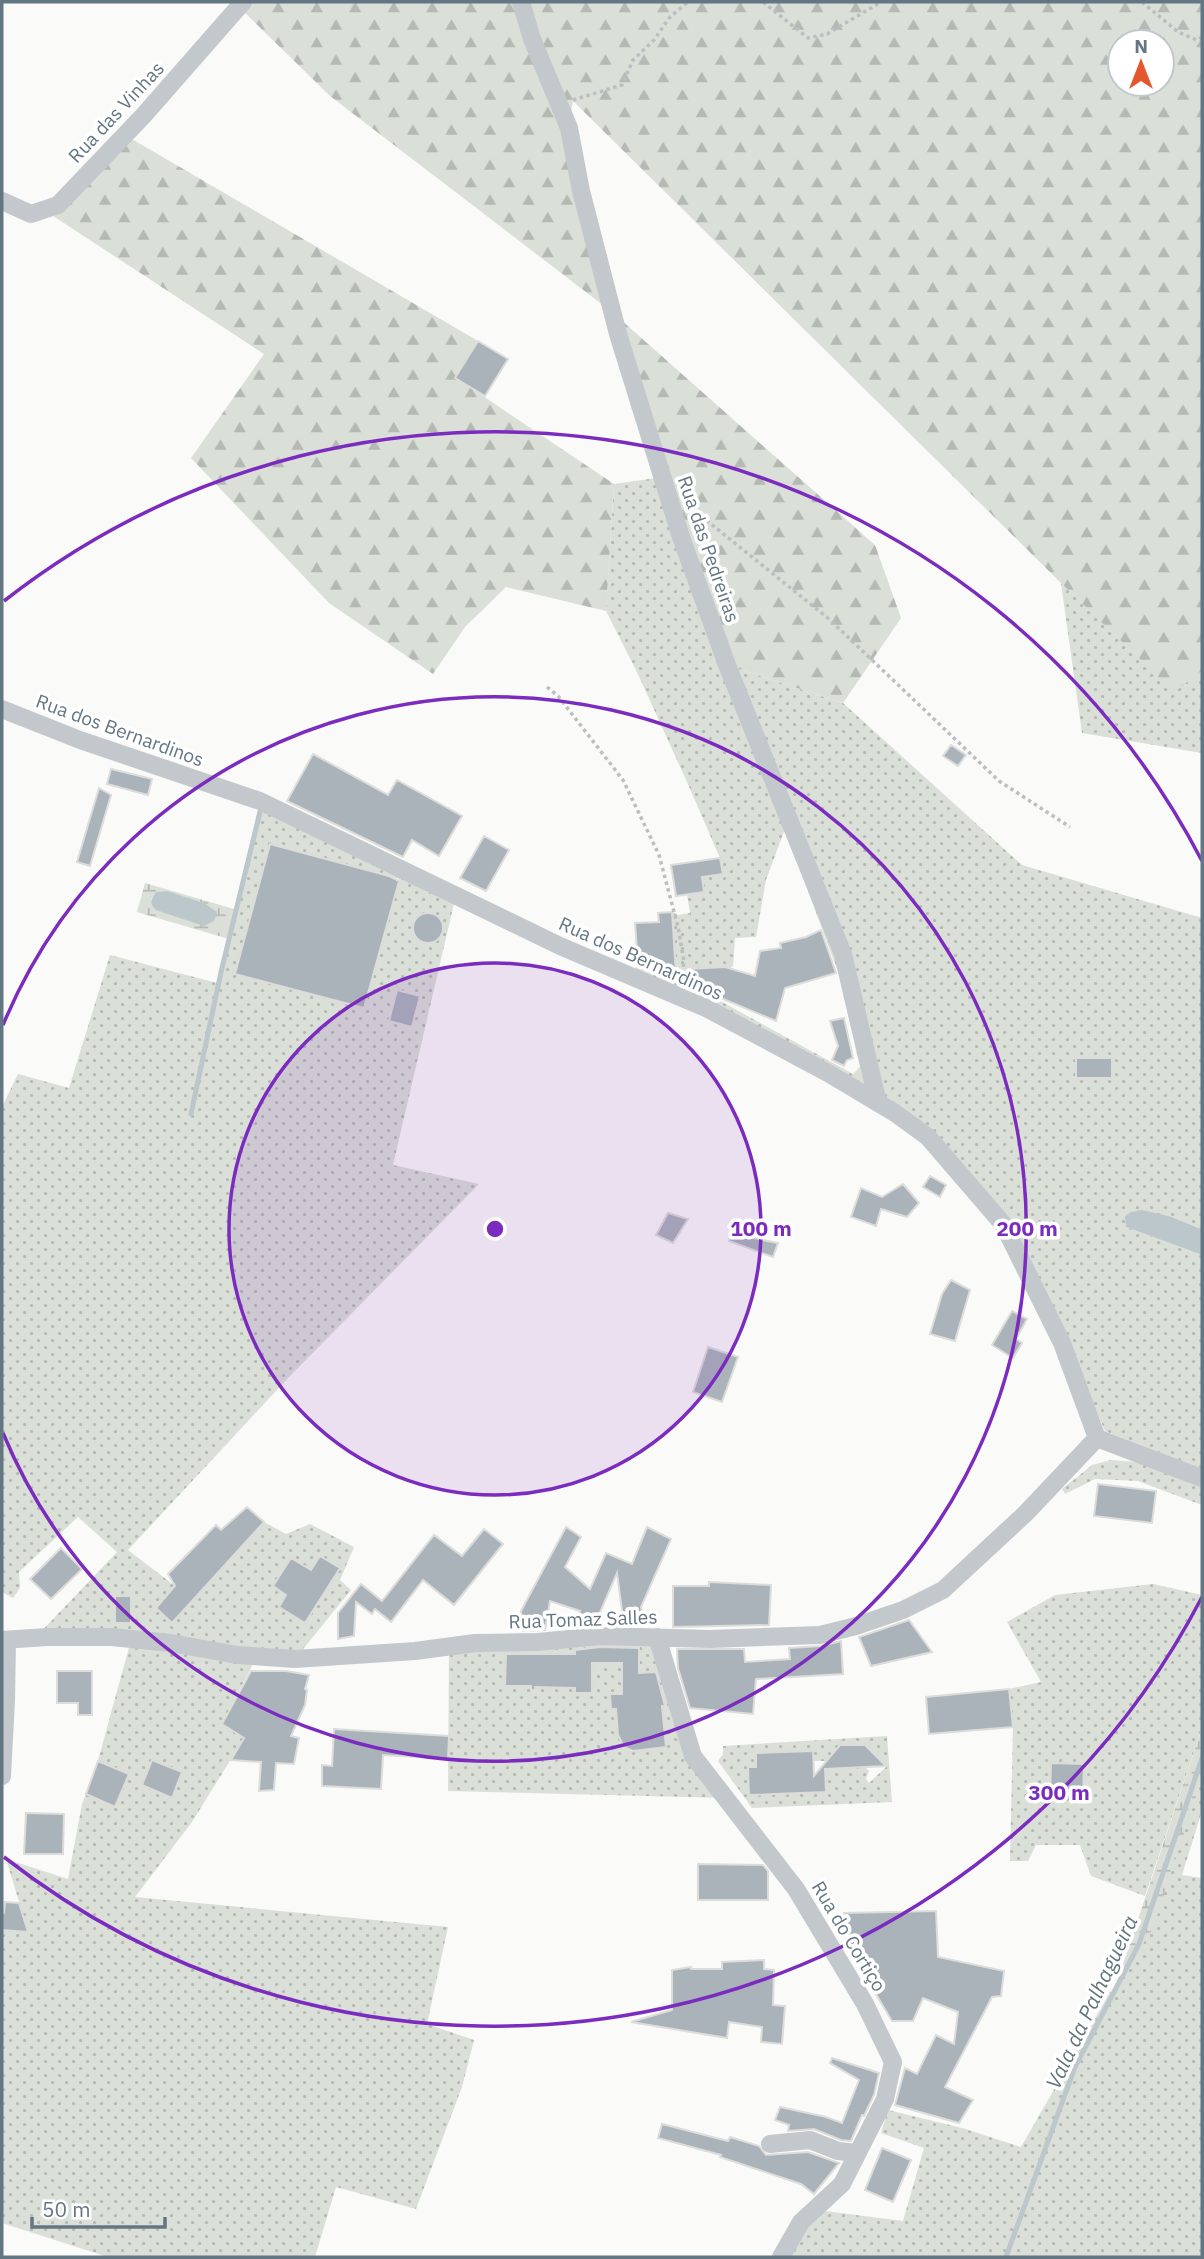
<svg xmlns="http://www.w3.org/2000/svg" width="1204" height="2259" viewBox="0 0 1204 2259" font-family="'IBM Plex Sans',sans-serif">
  <style>
    .grass { fill: url(#grass-dots); fill-rule: evenodd }
    .forest { fill: url(#forest-firs); fill-rule: evenodd }
    .wetland { fill: url(#wetland-marsh); fill-rule: evenodd }
    .water { fill: #bbc7cb }
    .lines { fill: none; stroke-linecap: round; stroke-linejoin: round }
    .stream { stroke: #bbc7cb; stroke-width: 5 }
    .building { fill: #aab3b9; stroke: #dcdcda; stroke-width: 2 }
    .path { stroke: #bbbfc2; stroke-width: 3.5; stroke-dasharray: 3.5 3.5; stroke-linecap: butt }
    .minor { stroke: #c3c8cc; stroke-width: 18 }
    .ring { fill: none; stroke: #7b2cbf; stroke-width: 3.5 }
    .labels { text-anchor: middle; dominant-baseline: central; stroke-width: 7; stroke-linejoin: round; paint-order: stroke }
    .street-label { font-size: 19px; fill: #657683; stroke: #fff }
    .water-label { font-size: 21px; font-style: italic; fill: #60757c; stroke: #fff }
    .centre { fill: #7b2cbf; stroke: #fff; stroke-width: 3.5 }
    .ring-label { font-size: 21px; text-anchor: middle; font-weight: bold; fill: #7b2cbf; stroke: #fff; stroke-width: 7; stroke-linejoin: round; paint-order: stroke }
  </style>
  <defs>
    <pattern id="grass-dots" width="8" height="8" patternUnits="userSpaceOnUse" patternTransform="scale(1.75)"><rect width="8" height="8" fill="#dadfd7"/><path d="M2 2h.1M6 6h.1" fill="none" stroke="#b4b9b4" stroke-width="1.8" stroke-linecap="round"/></pattern>
    <pattern id="forest-firs" width="22" height="20" patternUnits="userSpaceOnUse" patternTransform="scale(1.75)"><rect width="22" height="20" fill="#dadfd7"/><path d="M5 1l3.5 6h-7zM16 11l3.5 6h-7z" fill="#b4b9b4"/></pattern>
    <pattern id="wetland-marsh" width="20" height="14" patternUnits="userSpaceOnUse" patternTransform="scale(1.75)"><rect width="20" height="14" fill="#dadfd7"/><path d="M1 5h8M5 5V1M11 12h8M15 12V8" fill="none" stroke="#b4b9b4"/></pattern>
  </defs>
  <rect width="100%" height="100%" fill="#fafaf8"/>
  <path class="grass" d="M663 477 727 665 843 703 1022 865 1202 918V1227L1200 1228 1172 1217 1126 1227 1202 1255V1469L1105 1431 1065 1341 1003 1224 895 1113 631 976 638 963 654 967 658 976 676 974 672 912 678 915 690 913 687 894 703 892 702 877 723 874 720 858 687 782 636 670 606 611 614 484ZM785 829 838 972 860 1067 853 1074 713 997 686 991 688 969 723 967V972L733 966 735 938 756 937 766 880ZM1077 1058H1112V1078H1077Z
    M1061 583 1174 691 1202 671V753L1082 733Z
    M260 801 456 895 393 1165 479 1184 289 1377 128 1550 175 1586 156 1608 172 1623 264 1522 286 1534 310 1524 354 1547 340 1580 351 1590 295 1659 257 1656 222 1724 244 1738 192 1822 135 1897 448 1927 427 2024 474 2040 462 2087 416 2209 336 2187 315 2257H108L2 2223V1930L28 1931 6 1859 68 1879 82 1804 99 1757 131 1640 35 1638 117 1552 78 1517 19 1572 20 1588 13 1598 2 1592V1107L18 1074 69 1088 110 955 217 983ZM270 844 399 879 364 1008 235 973ZM397 990 420 996 412 1027 389 1020Z
    M1111 1460 1138 1462 1202 1486V1505L1138 1481 1095 1479 1065 1494 1062 1489 1092 1465Z
    M1153 1584 1202 1595V1728L1145 1896 1091 1876 1080 1845H1036L1028 1861H1010L1013 1727 1009 1689 1041 1682 1007 1622 1055 1595Z
    M657 1637 689 1745 727 1798 448 1791 449 1647Z
    M887 1736 892 1802 752 1808 718 1761 723 1754V1746ZM865 1745 886 1767 869 1783 866 1779 869 1771 865 1767 825 1769V1792L749 1795 748 1767 756 1766V1753L813 1751 814 1761H827Z
    M1202 1779V1811L1182 1875 1202 1878V2257H783L817 2210 903 2221 924 2148 881 2133 888 2110 962 2128 1021 2147 1110 1992 1115 1991 1179 1846Z"/>
  <path class="forest" d="M243 2H1202V671L1174 692 1061 583 573 101 569 122 612 312 875 545 901 618 843 703 727 665 612 312 330 96 239 7ZM1120 42H1162V84H1120Z
    M125 135 478 341 456 378 614 484 606 611 506 587 465 627 433 674 329 603 191 458 264 354 44 210Z"/>
  <path class="wetland" d="M145 883 234 909 229 939 137 912ZM166 891 204 903 151 900 156 892Z
    M1202 1728V1779L1153 1928 1114 1991Z"/>
  <path class="water" d="M167 891 204 903 217 912 214 921 204 926 156 910C149 903 151 900 156 892Z
    M1142 1210 1172 1217 1199 1228 1202 1227V1255L1126 1227 1125 1216 1131 1212Z"/>
  <g class="lines">
    <path class="stream" d="M191 1114 221 972 261 808
      M1006 2257 1075 2067 1139 1944 1202 1758"/>
  </g>
  <path class="building" d="M478 341 508 359 485 396 455 378Z
    M951 745 966 755 958 766 943 756Z
    M313 754 388 795 397 780 462 816 439 856 412 840 403 857 287 801Z
    M111 769 152 779 148 795 107 784Z
    M99 788 111 795 90 866 77 862Z
    M484 836 509 850 486 891 460 878Z
    M270 844 389 876 399 881 364 1008 235 974Z
    M720 858 723 874 702 877 704 892 676 896 671 865Z
    M672 912 676 974 658 976 654 967 638 963 635 923 659 922 658 913Z
    M413 928a15 15 0 1 1 30 0a15 15 0 1 1-30 0Z
    M821 930 836 973 785 988 776 1021 721 998 703 995 686 987 688 969 725 967 755 976 760 951 781 948 780 943 806 937Z
    M397 990 420 996 412 1027 389 1021Z
    M844 1018 853 1058 847 1060 844 1066 832 1060 838 1046 830 1021Z
    M1076 1058H1112V1078H1076Z
    M930 1176 946 1185 940 1197 923 1187Z
    M903 1184 919 1203 907 1217 881 1209 876 1226 851 1217 861 1188 882 1197Z
    M668 1213 688 1219 673 1243 656 1235Z
    M732 1234 778 1243 773 1257 729 1241Z
    M951 1280 970 1290 955 1341 930 1334 942 1294Z
    M1012 1311 1027 1319 1016 1339 1022 1343 1013 1358 992 1345Z
    M708 1347 738 1357 722 1402 693 1392Z
    M1098 1484 1156 1491 1152 1523 1094 1516Z
    M247 1507 264 1522 172 1623 156 1608 175 1586 168 1574 216 1525 221 1530Z
    M566 1527 581 1537 565 1567 590 1589 606 1553 632 1564 647 1527 671 1539 641 1607 645 1624 624 1625 617 1573 595 1624 578 1617 580 1611 550 1601 545 1630 523 1631 521 1611Z
    M484 1529 503 1544 454 1605 423 1580 391 1622 375 1609 372 1614 356 1602 354 1636 338 1639V1613L361 1584 382 1601 434 1535 462 1556Z
    M61 1548 82 1569 51 1599 30 1579Z
    M320 1556 340 1568 305 1623 279 1607 286 1595 273 1586 291 1558 311 1570Z
    M709 1582 771 1585 769 1625 673 1627V1586H709Z
    M115 1596H131V1623H115Z
    M909 1620 932 1652 871 1666 859 1637Z
    M841 1641 843 1674 756 1679 753 1714 690 1708 678 1668 677 1649H744L745 1662 790 1659 789 1648 821 1646Z
    M600 1647 639 1648V1673L656 1672 665 1706H662L666 1747 633 1751 624 1747 618 1735 616 1709H611L610 1694H622V1663H592V1693H575V1688L535 1687V1690H531V1686H505L506 1654H575V1650Z
    M57 1671H92V1715H78V1703H57Z
    M251 1671H286L309 1675 305 1689 307 1690 305 1705 291 1736 299 1738 294 1764 276 1763 274 1790 259 1791 261 1762 231 1760 244 1738 222 1724Z
    M1009 1689 1013 1727 929 1734 926 1697Z
    M334 1729 449 1736 448 1759 383 1755 381 1789 322 1786V1765L332 1766Z
    M840 1745H865L886 1766 825 1769 826 1792 749 1795 748 1767H756V1753L813 1751 814 1776Z
    M152 1760 182 1772 172 1798 142 1785Z
    M98 1761 129 1774 115 1807 86 1794Z
    M1051 1763 1084 1764 1083 1802 1050 1801Z
    M26 1813 64 1814 63 1854H24Z
    M698 1864 763 1865 768 1871V1900H698Z
    M5 1902 19 1903 28 1932 2 1930V1913H4Z
    M936 1911 938 1957 1004 1971 1001 1996 992 1997 945 2087 973 2100 959 2123 895 2105 905 2068 917 2074 936 2035 954 2044 958 2012 923 1998 913 2021H892L845 1942 844 1913Z
    M764 1960V1969L774 1970 773 2005 785 2006 782 2044 761 2042 762 2027 729 2022 727 2038 631 2022 672 2010V1970L691 1967V1969H722V1962Z
    M832 2058 879 2073 874 2095 864 2116 862 2115 851 2141 841 2140 814 2129 788 2131 789 2125 775 2120 780 2107 826 2117 842 2123 859 2080 830 2063Z
    M662 2124 728 2141 730 2137 759 2146 766 2155 808 2152 839 2163 814 2194 801 2184 720 2157 721 2155 658 2138Z
    M882 2148 911 2160 893 2202 865 2190Z"/>
  <g class="lines">
    <path class="path" d="M763 2 808 38 827 34 881 2
      M1142 2 1178 32 1197 40 1202 37
      M573 100 622 85 633 60 654 40 670 17 688 2
      M690 507 829 619 999 781 1070 827
      M547 687 558 696 623 780 659 855 678 927 684 961 682 981"/>
    <path class="minor" d="M521 2 532 39 569 128 581 191 618 334 681 537 727 665 843 954 878 1103
      M2 201 31 214 58 205 144 115 243 2
      M2 709 80 740 260 801 560 946 708 1009 828 1073 895 1113 928 1137 1003 1224 1062 1343 1097 1438
      M1097 1438 1202 1478
      M657 1637 693 1756 796 1889 865 2004 893 2062 885 2099 842 2184 801 2222 781 2257
      M2 1640 47 1637H112L171 1643 237 1655 295 1659 415 1651 475 1643 538 1642 600 1636 710 1639 820 1635 856 1626 903 1610 943 1590 1026 1513 1097 1438
      M2 1776 6 1700 7 1640
      M770 2144 810 2140 838 2151 857 2153"/>
  </g>
  <circle cx="495" cy="1229" r="266" fill="#7b2cbf" fill-opacity=".12"/>
  <g class="ring">
    <circle cx="495" cy="1229" r="266"/>
    <path d="M3 1025A532 532 0 1 1 3 1433"/>
    <path d="M1202 1597A797 797 0 0 1 4 1857M4 601A797 797 0 0 1 1202 861"/>
  </g>
  <g class="labels">
    <g class="street-label">
      <text transform="translate(116 112) rotate(-47)">Rua das Vinhas</text>
      <text transform="translate(709 549) rotate(71)">Rua das Pedreiras</text>
      <text transform="translate(120 730) rotate(20)">Rua dos Bernardinos</text>
      <text transform="translate(641 958) rotate(24)">Rua dos Bernardinos</text>
      <text transform="translate(583 1619) rotate(-2)">Rua Tomaz Salles</text>
      <text transform="translate(849 1936) rotate(59)">Rua do Cortiço</text>
    </g>
    <g class="water-label">
      <text transform="translate(1091 2002) rotate(-65)">Vala da Palhagueira</text>
    </g>
  </g>
  <circle cx="495" cy="1229" r="10" class="centre"/>
  <g class="ring-label">
    <text x="761" y="1236">100 m</text>
    <text x="1027" y="1236">200 m</text>
    <text x="1059" y="1800">300 m</text>
  </g>
  <rect width="1204" height="2259" fill="none" stroke="#657683" stroke-width="7"/>
  <g transform="translate(1141 63)"><circle r="33" fill="#ffffff" stroke="#c1c8cd" stroke-width="2"/>
  <path d="M0-5L12 26L0 18L-12 26Z" fill="#e4572e"/>
  <text y="-10" font-size="19" font-weight="bold" text-anchor="middle" fill="#657683">N</text>
  </g>
  <path d="M32 2217v10h133v-10" fill="none" stroke="#657683" stroke-width="3.5"/>
  <text x="42" y="2217" font-size="21" fill="#657683" stroke="#ffffff" stroke-width="5" paint-order="stroke">50 m</text>
</svg>
